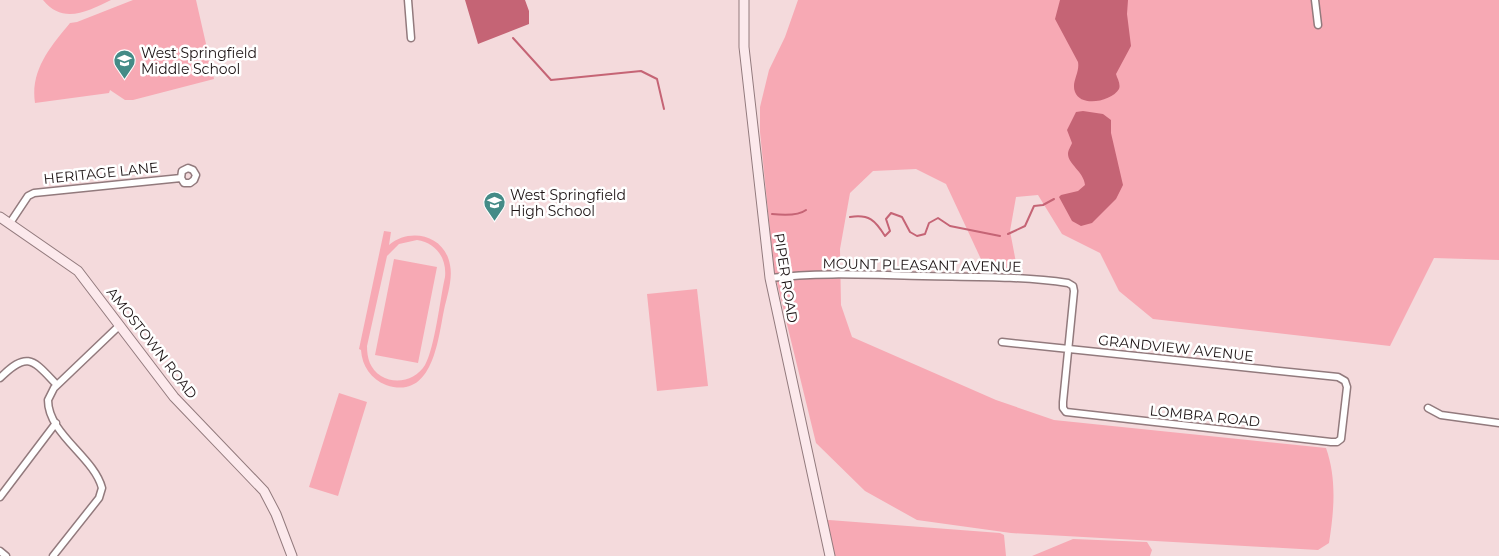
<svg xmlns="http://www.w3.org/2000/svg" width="1499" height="556" viewBox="0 0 1499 556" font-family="Montserrat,sans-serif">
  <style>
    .green { fill: #f7a9b4; fill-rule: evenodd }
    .water { fill: #c56475 }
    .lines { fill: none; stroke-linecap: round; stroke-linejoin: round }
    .stream { stroke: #c56475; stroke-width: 2 }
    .street-casing { stroke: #927a7d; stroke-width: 9 }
    .secondary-casing { stroke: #927a7d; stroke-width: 11 }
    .street { stroke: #fff; stroke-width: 6 }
    .secondary { stroke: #fce9ec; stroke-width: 9 }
    .labels { text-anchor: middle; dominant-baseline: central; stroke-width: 5; stroke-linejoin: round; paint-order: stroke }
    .poi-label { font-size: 14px; fill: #1d1415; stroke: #fff; text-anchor: start }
    .street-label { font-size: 14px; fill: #1d1415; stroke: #fff }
  </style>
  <rect width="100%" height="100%" fill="#f4dadc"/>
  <path class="green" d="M43 0H111C88 11 63 25 43 0Z
    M133 0H196L214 79 133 100H125L110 90 109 93 35 103C30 70 51 46 70 23L77 22Z
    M798 0H1499V260L1434 258 1390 346 1153 319 1119 291 1100 253 1062 234 1038 195 1016 197 1010 231 1018 273 986 270 946 184 916 169 873 171 850 193 840 249 841 305 852 337 996 400 1054 420 1326 448C1337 479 1334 511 1329 543L1318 550 1011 533 917 520 865 491 816 443 774 271 760 132V107L769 70 785 37Z
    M384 231 391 232 389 245C410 227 445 235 450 265 453 279 447 296 444 310 438 339 433 401 386 385 371 379 362 366 361 350L359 349ZM417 240C436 243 447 258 445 277 440 299 435 347 425 365 416 380 396 385 381 376 370 369 367 358 367 346L387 256 399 244Z
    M394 259 437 267 418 363 375 355Z
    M697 289 708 386 657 391 647 294Z
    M339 393 367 402 338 496 309 487Z
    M829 520 1000 533 1004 535 1006 556H834L826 521Z
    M1073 539 1147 542 1152 550 1150 556H1032Z"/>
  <path class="water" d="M465 0H525L529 11V24L478 44Z
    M1060 0H1128L1127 14 1131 46 1116 74C1117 78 1121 84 1119 89 1112 101 1081 108 1075 92 1071 82 1080 73 1078 62L1055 19Z
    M1083 111 1103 114 1111 120V133L1123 185 1116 199 1092 223 1081 226 1072 221 1059 197 1061 195 1078 191 1085 185C1084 172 1068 164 1068 154 1068 150 1071 146 1072 143L1067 130 1076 112Z"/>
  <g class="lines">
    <path class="stream" d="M513 38 551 80 641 71 657 79 664 109
      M772 214C781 215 798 216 806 210
      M850 217C869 214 875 220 885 236L890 231 886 219 891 213 902 217 910 232 917 236 925 234 929 223 938 218 950 226 1000 236
      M1008 234 1025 226 1034 206 1043 205 1054 199"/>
    <defs>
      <path id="street" d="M408 0 411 38
        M1315 0 1318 25
        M10 223 28 196 34 193 181 178 182 171 188 168 193 170 196 175 194 180 190 183H184L181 178
        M770 278C820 272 872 275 923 276 971 277 1020 276 1068 283L1073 286 1074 291 1063 402V408L1066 412 1331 442H1337L1341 439 1347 387 1345 381 1338 377 1002 342
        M0 378C28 350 33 360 57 385
        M1428 408 1441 415 1499 423
        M0 497 56 423
        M0 551 6 556
        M53 556 99 498 102 488C94 457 48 434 48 400L54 388 120 325"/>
      <path id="secondary" d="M744 0V47L770 278 830 556
        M0 217 78 271 174 397 264 491 276 514 292 556"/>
    </defs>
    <use href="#street" class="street-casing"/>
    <use href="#secondary" class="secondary-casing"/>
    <use href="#street" class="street"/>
    <use href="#secondary" class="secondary"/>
  </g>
  <defs>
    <symbol id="school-pin" viewBox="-11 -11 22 30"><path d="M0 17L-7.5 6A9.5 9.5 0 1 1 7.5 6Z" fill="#448b87" stroke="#fff"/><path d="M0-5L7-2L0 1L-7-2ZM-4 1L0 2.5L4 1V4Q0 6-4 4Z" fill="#fff"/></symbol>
  </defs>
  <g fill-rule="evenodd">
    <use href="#school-pin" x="112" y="48" width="25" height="34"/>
    <use href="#school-pin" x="482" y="190" width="25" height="34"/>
  </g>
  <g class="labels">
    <g class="poi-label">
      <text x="141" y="53">West Springfield<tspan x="141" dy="16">Middle School</tspan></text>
      <text x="510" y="195">West Springfield<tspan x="510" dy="16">High School</tspan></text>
    </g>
    <g class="street-label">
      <text transform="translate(101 173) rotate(-6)">HERITAGE LANE</text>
      <text transform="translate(922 265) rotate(1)">MOUNT PLEASANT AVENUE</text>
      <text transform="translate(786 278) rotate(81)">PIPER ROAD</text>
      <text transform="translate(152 343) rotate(52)">AMOSTOWN ROAD</text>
      <text transform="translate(1176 348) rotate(6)">GRANDVIEW AVENUE</text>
      <text transform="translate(1205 416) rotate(6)">LOMBRA ROAD</text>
    </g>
  </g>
</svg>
